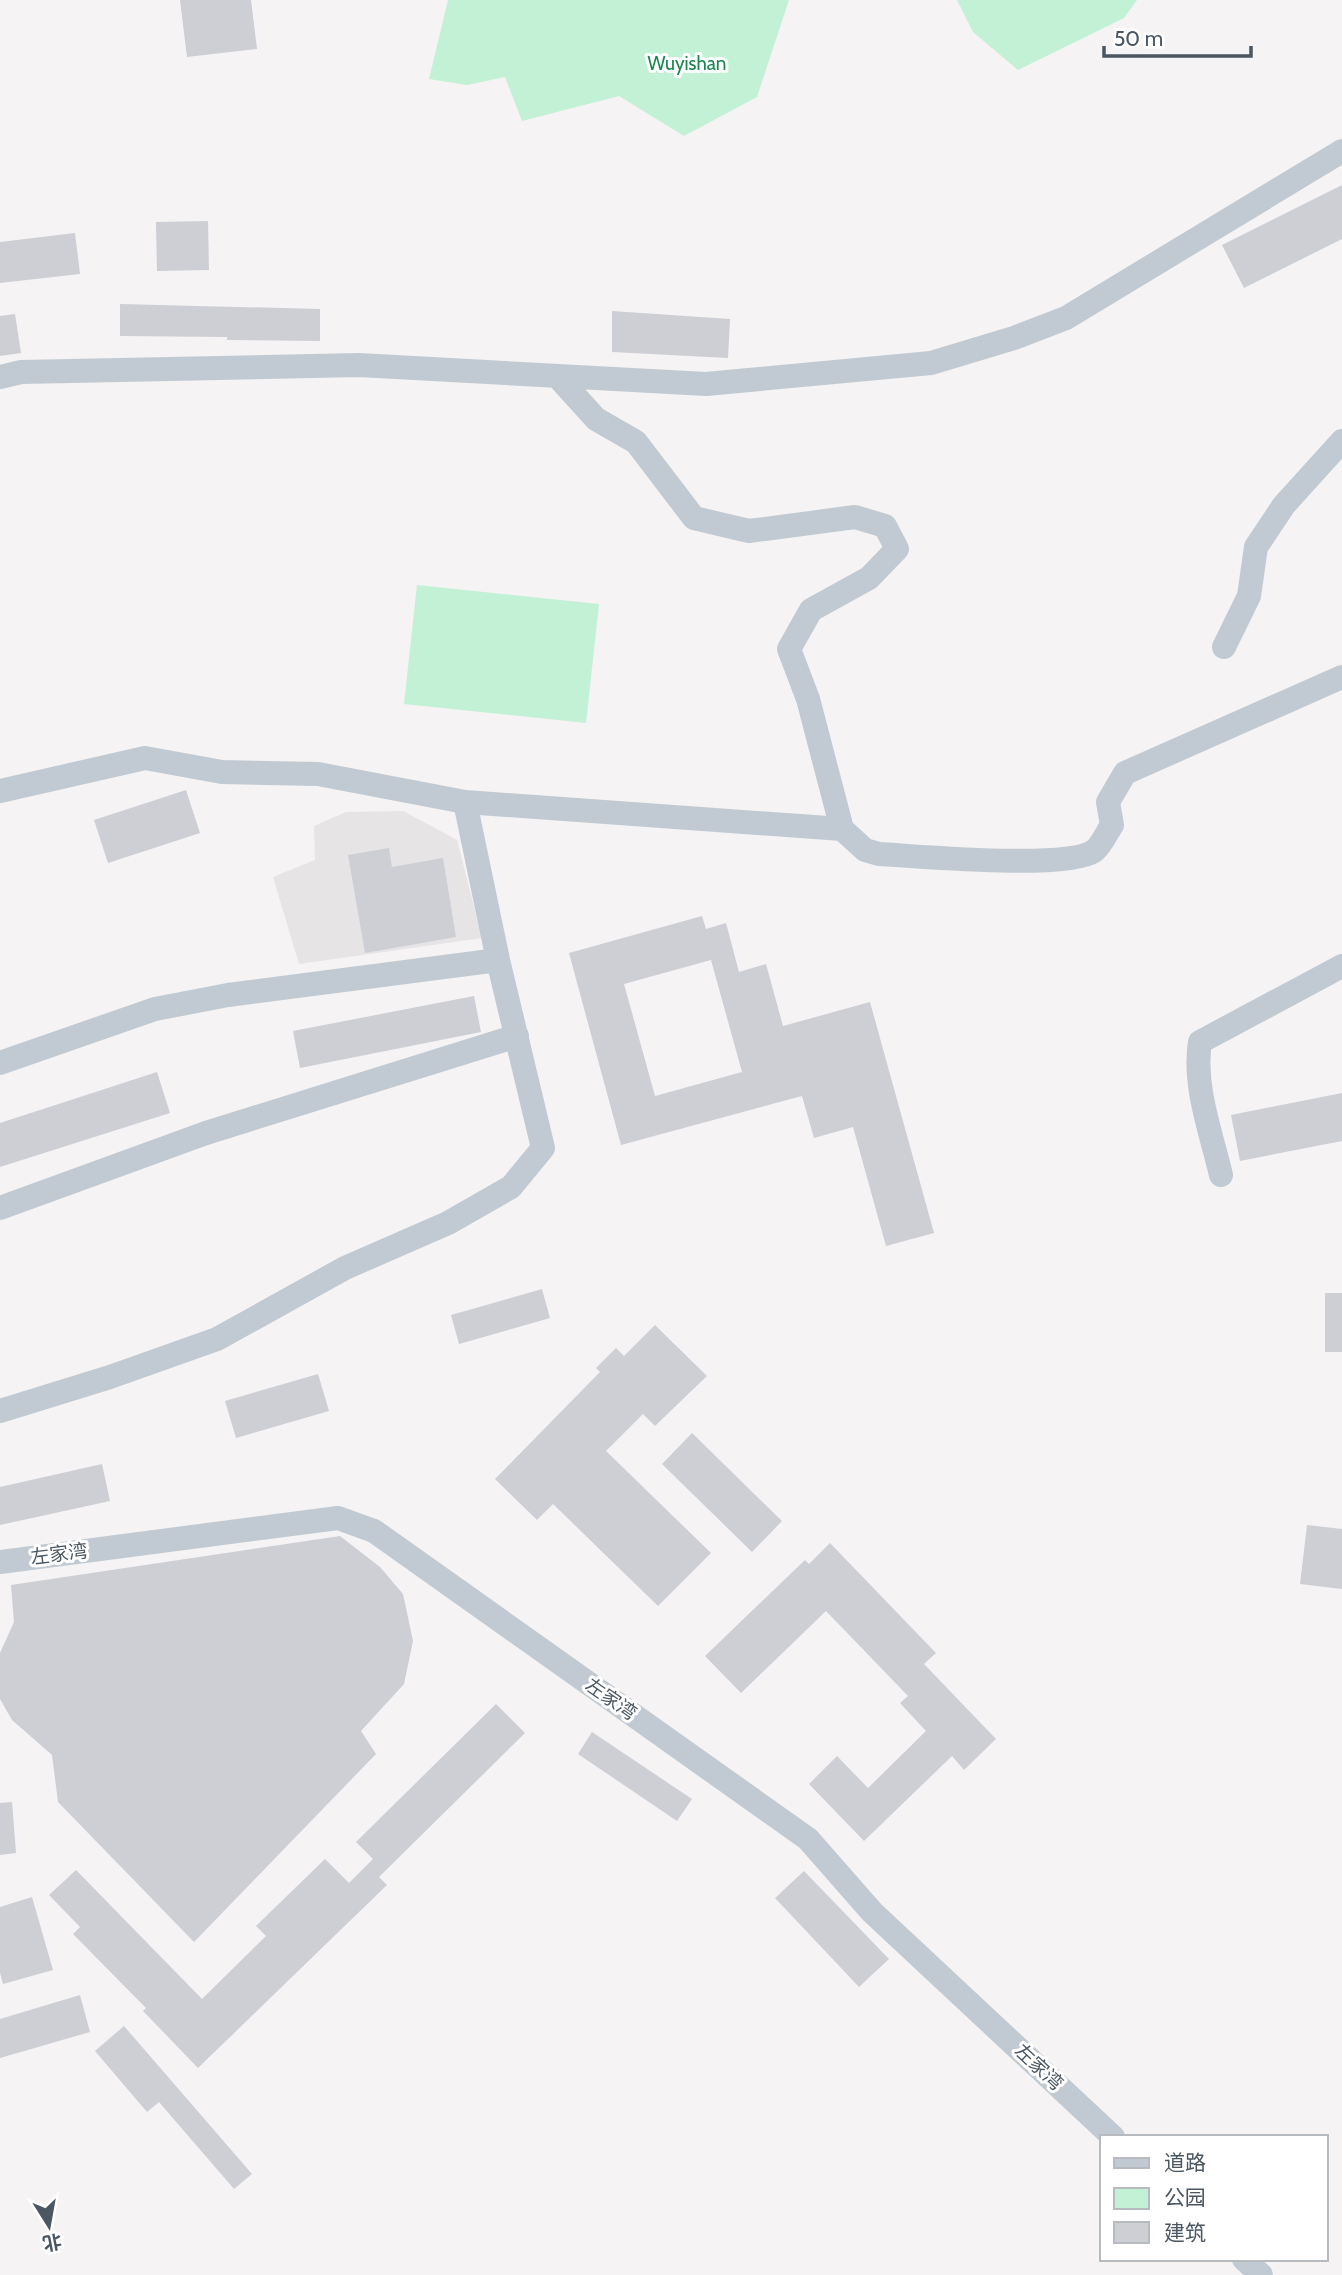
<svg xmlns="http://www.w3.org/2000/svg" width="1342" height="2275" viewBox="0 0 1342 2275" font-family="Cabin,'Noto Sans SC',sans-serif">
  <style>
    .education { fill: #e6e4e5 }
    .green { fill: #c3f1d5 }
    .building { fill: #cdcfd5; fill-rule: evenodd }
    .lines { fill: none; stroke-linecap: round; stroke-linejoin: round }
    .minor { stroke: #c1cad2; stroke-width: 24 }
    .labels { text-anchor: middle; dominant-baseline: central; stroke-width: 6; stroke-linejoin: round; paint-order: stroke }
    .park-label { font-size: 19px; fill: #17864f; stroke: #fff }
    .street-label { font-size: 19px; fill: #4a5661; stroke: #fff }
  </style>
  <rect width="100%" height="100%" fill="#f5f3f3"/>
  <path class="education" d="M403 811 457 840 482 938 299 964 273 877 315 860 314 826 346 812Z"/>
  <path class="green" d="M448 0H789L757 97 684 136 619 96 522 121 505 77 467 85 429 79Z
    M957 0H1137L1124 18 1018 70 973 32Z
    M417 585 599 604 586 723 404 704Z"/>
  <path class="building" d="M180 0H251L257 49 187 57Z
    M1342 185V239L1244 288 1222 245Z
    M208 221 209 270 157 271 156 222Z
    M75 233 80 274 0 283V242Z
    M120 304 320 309V341L227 340V337L120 336Z
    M612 311 730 319 728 358 612 352Z
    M15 314 21 353 0 356V316Z
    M186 790 200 833 108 863 94 820Z
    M389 848 392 867 443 858 456 937 365 953 348 855Z
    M702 916 706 929 726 923 739 972 766 964 783 1026 870 1002 934 1233 886 1246 853 1127 814 1138 802 1096 621 1145 569 953ZM711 960 742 1072 655 1096 624 984Z
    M474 996 481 1032 300 1068 293 1031Z
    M157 1072 170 1113 0 1167V1123Z
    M1342 1093V1141L1240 1161 1231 1115Z
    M542 1289 550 1318 459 1344 451 1315Z
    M1325 1293H1342V1352H1325Z
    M655 1325 707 1376 655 1426 643 1414 606 1451 711 1553 658 1606 553 1504 537 1520 495 1479 600 1372 596 1368 616 1348 624 1356Z
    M318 1374 329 1411 236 1438 225 1401Z
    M692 1433 782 1521 752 1552 662 1464Z
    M102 1464 110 1501 0 1525V1487Z
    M1307 1525 1342 1529V1589L1300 1584Z
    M340 1536 380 1567 403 1594 413 1641 404 1684 361 1731 376 1754 194 1942 58 1802 52 1755 12 1720 0 1699V1653L14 1622 11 1585Z
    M830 1543 936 1653 924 1664 996 1739 964 1770 952 1756 864 1841 809 1784 837 1756 868 1788 926 1731 900 1703 908 1696 826 1611 741 1693 705 1656 805 1560 809 1564Z
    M496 1704 525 1733 379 1877 387 1885 198 2068 143 2011 146 2008 73 1934 80 1927 49 1895 76 1870 202 1999 266 1936 256 1926 325 1859 349 1883 373 1859 356 1842Z
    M592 1732 692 1799 677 1821 578 1754Z
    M12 1802 16 1853 0 1855V1803Z
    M804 1871 889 1959 859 1987 775 1898Z
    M32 1897 53 1970 3 1984 0 1973V1907Z
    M80 1995 90 2032 0 2058V2019Z
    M124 2026 252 2174 234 2189 159 2102 147 2112 95 2051Z"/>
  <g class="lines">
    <path class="minor" d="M557 376 596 419 636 442 694 518 749 531 855 517 885 526 897 549 869 578 811 610 789 649 808 699 842 829 865 850 879 854C918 856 1066 870 1094 851 1101 846 1107 832 1112 825L1108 802 1125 773 1342 677
      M0 377 21 372 359 365 706 384 931 363 1014 338 1066 318 1342 151
      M1224 647 1249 596 1256 547 1284 505 1342 441
      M0 791 145 758 222 772 318 774 465 802 842 829
      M0 1063 155 1009 228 995 498 960
      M1221 1175C1211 1132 1193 1086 1200 1042L1342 966
      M0 1208 206 1133 517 1036
      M0 1411 110 1377 217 1339 345 1268 448 1223 511 1187 543 1148 498 960 465 802
      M0 1562 338 1518 374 1531 808 1839 872 1912 1113 2137
      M1244 2259 1261 2275"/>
  </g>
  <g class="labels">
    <g class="park-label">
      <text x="687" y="63">Wuyishan</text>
    </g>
    <g class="street-label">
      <text transform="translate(59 1554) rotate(-7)">左家湾</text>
      <text transform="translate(611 1699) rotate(35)">左家湾</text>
      <text transform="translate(1039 2067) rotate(43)">左家湾</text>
    </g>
  </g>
  <rect x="1100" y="2135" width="228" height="126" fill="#ffffff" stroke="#b7bbc0" stroke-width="2"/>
  <rect x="1114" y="2158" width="35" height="10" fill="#c1cad2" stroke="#b7bbc0" stroke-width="2"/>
  <text x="1164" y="2170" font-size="21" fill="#4a5661">道路</text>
  <rect x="1114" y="2188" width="35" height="21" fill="#c3f1d5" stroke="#b7bbc0" stroke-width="2"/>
  <text x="1164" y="2205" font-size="21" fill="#4a5661">公园</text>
  <rect x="1114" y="2222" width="35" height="21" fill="#cdcfd5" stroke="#b7bbc0" stroke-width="2"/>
  <text x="1164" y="2240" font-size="21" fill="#4a5661">建筑</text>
  <g transform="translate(49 2226) rotate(169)" stroke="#ffffff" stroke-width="5" paint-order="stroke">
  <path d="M0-5L12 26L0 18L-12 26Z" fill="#4a5661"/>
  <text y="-10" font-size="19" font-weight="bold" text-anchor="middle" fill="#4a5661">北</text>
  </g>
  <path d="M1104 46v10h147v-10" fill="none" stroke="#4a5661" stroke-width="3.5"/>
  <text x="1114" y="46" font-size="21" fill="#4a5661" stroke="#ffffff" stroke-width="5" paint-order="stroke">50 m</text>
</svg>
